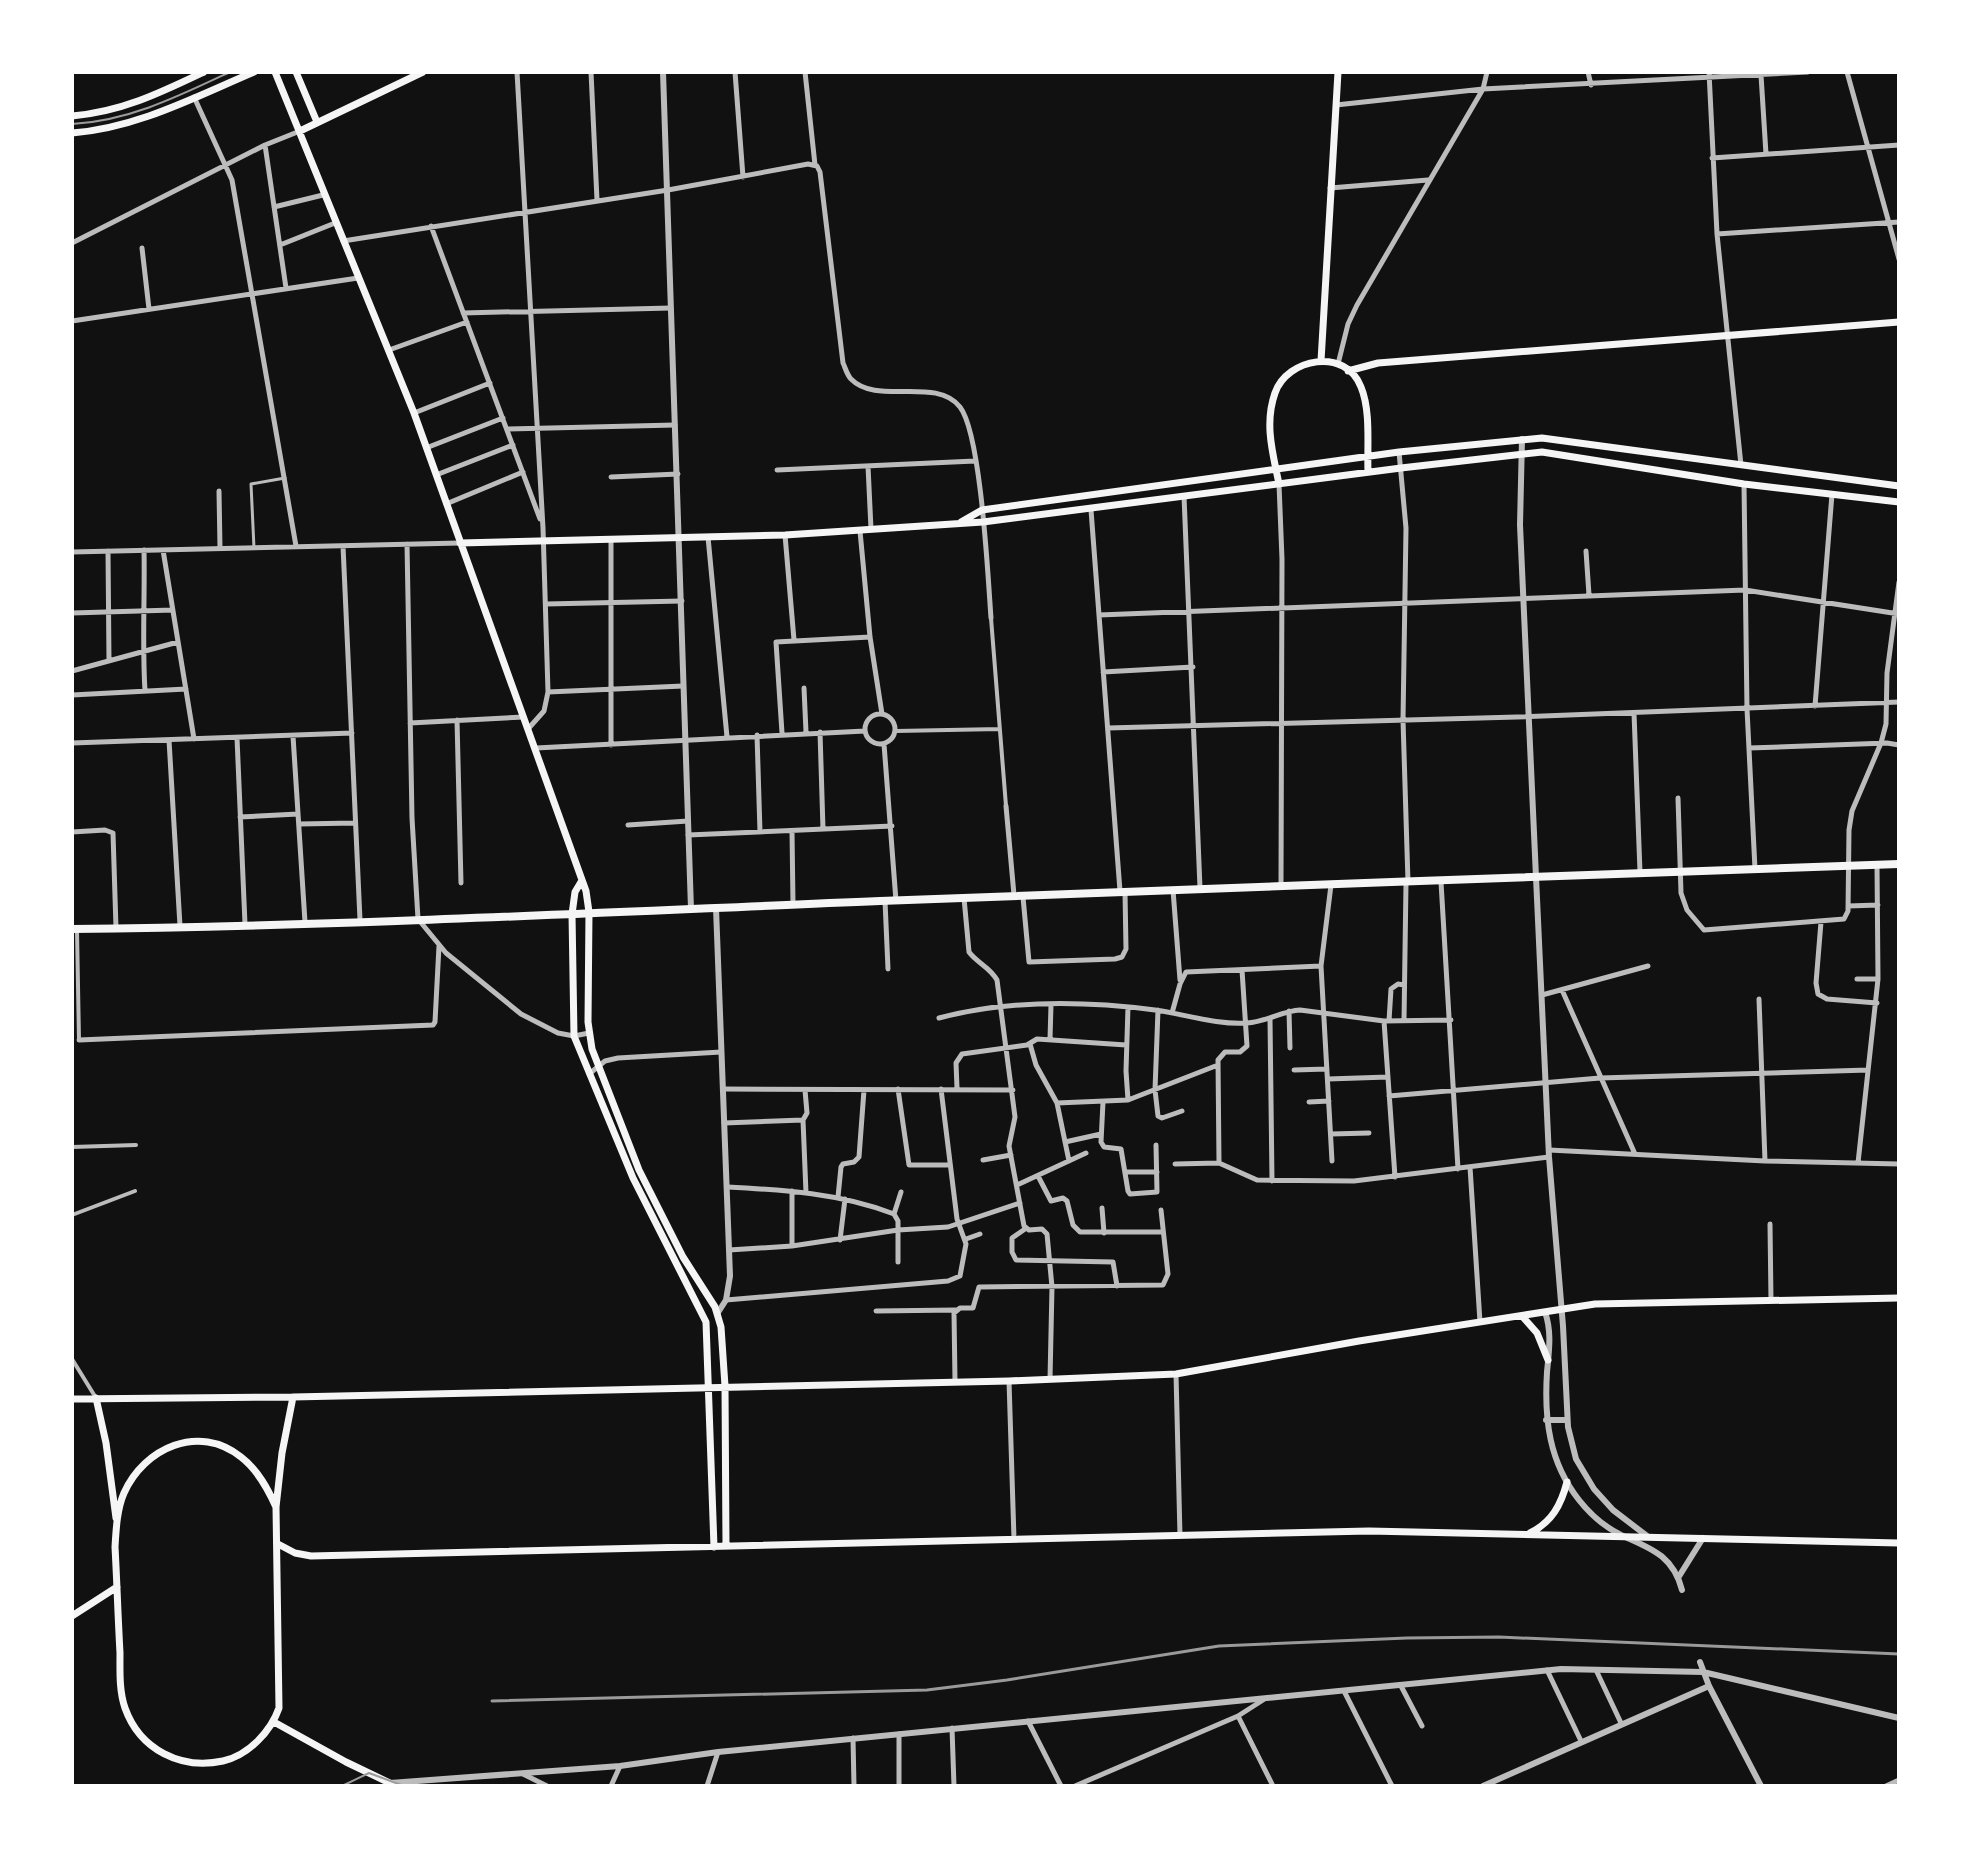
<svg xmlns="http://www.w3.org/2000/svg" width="1971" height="1858" viewBox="0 0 1971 1858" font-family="Manrope,sans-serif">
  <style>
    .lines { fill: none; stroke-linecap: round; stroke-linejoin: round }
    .service { stroke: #bcbcbc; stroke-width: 3 }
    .pedestrian { stroke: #bcbcbc; stroke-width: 4 }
    .minor { stroke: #bcbcbc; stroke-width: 5 }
    .tertiary { stroke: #bcbcbc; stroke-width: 6 }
    .secondary { stroke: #f5f5f5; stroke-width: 7 }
    .primary { stroke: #f5f5f5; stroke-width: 8 }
    .tram { stroke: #9a9a9a; stroke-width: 2 }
    .rail { stroke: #9a9a9a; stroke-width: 3 }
  </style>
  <rect width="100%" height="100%" fill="#111"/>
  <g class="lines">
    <path class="service" d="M254 548 251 484 285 478"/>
    <path class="pedestrian" d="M991 618 1006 806
      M896 731 1000 729
      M77 931 79 1040
      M72 1147 136 1145
      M72 1215 135 1191
      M72 1359 96 1398"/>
    <path class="minor" d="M517 72 543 528 548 692 544 711 528 729
      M591 72 597 200
      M735 72 743 177
      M805 72 815 165
      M1588 72 1591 85
      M1709 72 1717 234 1741 465
      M1847 72 1899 259
      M1761 75 1766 154
      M194 97 232 180 296 546
      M1336 105 1483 89 1808 72
      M265 145 286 288
      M1712 158 1899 145
      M1330 188 1428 180
      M274 207 323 195
      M431 226 540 519
      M1717 234 1899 222
      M343 241 668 190 808 164 817 166 820 172 843 363C845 367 847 375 851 379 877 406 936 376 960 407 981 434 988 578 991 618
      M72 243 265 145 300 131
      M280 245 335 223
      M142 248 149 309
      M463 313 671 308
      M72 321 358 278
      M389 350 467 322
      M1338 364 1348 324 1357 305 1483 89 1487 72
      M414 413 490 383
      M507 429 675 425
      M426 448 503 418
      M1399 452 1406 528 1403 720 1408 882
      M868 466 871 529
      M777 470 975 461
      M436 475 513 445
      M611 477 678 474
      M1279 484 1282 559 1281 886
      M1744 484 1747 709 1755 869
      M219 491 220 548
      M1184 496 1200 888
      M446 504 523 472
      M1091 510 1120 891
      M860 531 870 637 882 714
      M785 535 794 640
      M708 537 727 737
      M611 539V745
      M407 544 412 818 418 919 446 953 521 1014 558 1033 574 1036 589 1033
      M343 546 360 920
      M144 550C145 597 142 643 145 691
      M163 550 194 739
      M108 551 109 661
      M1586 551 1589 595
      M72 552 460 543
      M546 604 682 601
      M72 613 173 610
      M1099 615 1745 590 1899 614
      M72 671 178 642
      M1103 672 1193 667
      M804 688 806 732
      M548 692 683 686
      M72 695 186 689
      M1815 706 1832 494
      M1634 713 1640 872
      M865 729a15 15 0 1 1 30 0a15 15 0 1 1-30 0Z
      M457 720 461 883
      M410 723 524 717
      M1108 728 1517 717 1899 702
      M820 732 823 829
      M782 733 776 642 870 637
      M757 735 760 832
      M293 736 305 922
      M237 738 245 924
      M169 740 180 926
      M72 743 352 733
      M884 744 896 901
      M536 748 865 731
      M1749 748 1887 743 1899 745
      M1678 798 1681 893 1687 910 1704 930 1844 919 1848 911 1849 830 1852 811 1881 743 1886 724 1887 673 1899 582
      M1006 806 1014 895
      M240 817 298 814
      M299 824 355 823
      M628 825 688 821
      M792 831 793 904
      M72 832 105 830 113 833 116 928
      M688 835 892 826
      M1441 882 1458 1169
      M1331 885 1321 966 1332 1161
      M1173 890 1180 980
      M1023 897 1029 962 1115 959 1122 957 1126 949 1125 892
      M964 898 969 952C977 963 990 967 997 980L1015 1117 1009 1146 1024 1226 1029 1230 1042 1229 1047 1234 1052 1287 1050 1379
      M885 901 888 969
      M1848 906 1878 905
      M1821 922 1816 983 1818 994 1827 999 1877 1003
      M1857 979H1878
      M1562 990 1635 1154
      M1542 995 1648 966
      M1759 999 1765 1161
      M1158 1010 1155 1090 1158 1116 1162 1118 1182 1111
      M1289 1011 1290 1048
      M1172 1013 1180 984 1186 972 1321 966
      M939 1018C1007 1000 1085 1001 1155 1010 1184 1014 1217 1025 1247 1023 1266 1022 1282 1011 1300 1010L1384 1021 1451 1020
      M1270 1019 1272 1181
      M1384 1021 1395 1177
      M1389 1021 1391 989 1398 984 1404 985
      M1404 1021 1406 883
      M1050 1039 1051 1005
      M79 1040 433 1025 435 1022 439 946
      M1030 1044 1036 1065 1057 1103 1069 1161
      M1294 1070 1327 1069
      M589 1074 605 1061 618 1058 721 1052
      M1328 1079 1388 1077
      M957 1088 956 1063 962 1054 1027 1045 1037 1039 1126 1045
      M723 1089 1013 1090
      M898 1089 909 1165H950
      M1389 1096 1600 1078 1868 1070
      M1128 1100 1126 1071 1128 1007
      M1103 1102 1101 1142 1104 1147 1121 1149 1128 1191 1130 1194 1157 1192 1156 1145
      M1309 1102 1329 1101
      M1057 1103 1128 1100 1218 1065
      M803 1120 806 1193
      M724 1123 803 1120 807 1113 805 1090
      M1331 1134 1369 1133
      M1065 1142 1101 1134
      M1549 1150 1765 1161 1899 1164
      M983 1160 1011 1155
      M1219 1163 1218 1060 1225 1052H1240L1247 1046 1242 970
      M1858 1163 1878 979 1877 865
      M1175 1164 1219 1163 1257 1180 1354 1181 1549 1157
      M1470 1167 1480 1322
      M1126 1172H1157
      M1038 1176 1051 1201 1063 1198 1067 1201 1073 1225 1080 1232H1163
      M1017 1185 1086 1153
      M727 1187C784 1190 840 1193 894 1214L898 1221V1262
      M838 1197 841 1167 843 1164 854 1162 859 1157 864 1090
      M1102 1208 1104 1233
      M894 1214 901 1192
      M1770 1224 1771 1300
      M1025 1229 1012 1238V1252L1016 1260 1113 1262 1117 1286
      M966 1239 980 1234
      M840 1240 845 1199
      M792 1246V1191
      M729 1250 792 1246 898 1230 948 1227 1020 1203
      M726 1300 948 1281 960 1276 966 1244 957 1219 941 1089
      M876 1311 956 1310
      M1176 1374 1180 1536
      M955 1381 954 1313 960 1308H973L979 1287 1163 1285 1168 1274 1161 1210
      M1009 1381 1014 1539
      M1547 1670 1581 1741
      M1596 1670 1621 1723
      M1401 1686 1422 1726
      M1344 1691 1392 1786
      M1238 1716 1273 1786
      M1028 1721 1061 1786
      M952 1728 954 1786
      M899 1734V1786
      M853 1738 854 1786
      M523 1774 547 1786
      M611 1786 620 1766
      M707 1786 718 1752
      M1075 1786 1238 1716 1263 1700
      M1886 1786 1899 1780"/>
    <path class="tertiary" d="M663 72 691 909
      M1522 439 1520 525 1536 877 1549 1157 1563 1326 1568 1427 1576 1459 1594 1489 1613 1510 1647 1536
      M716 908 730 1276 726 1300 717 1314
      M1545 1312C1552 1332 1549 1351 1547 1372 1544 1419 1549 1462 1579 1500 1590 1514 1605 1527 1621 1535 1650 1548 1673 1555 1682 1590
      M1546 1420H1567
      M1678 1578 1703 1538
      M1700 1662 1709 1686 1761 1786
      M390 1783 620 1766 718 1752 1561 1669 1703 1672 1899 1718
      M1483 1786 1709 1686"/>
    <path class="secondary" d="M275 72 414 413 586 891 589 912 588 1022 592 1049 639 1170 683 1257 715 1307 721 1327 725 1386 726 1546
      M296 72 317 122
      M72 116C121 112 160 93 204 72
      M300 131 423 72
      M72 133C137 128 195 97 254 72
      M1321 361 1338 72
      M1348 371 1378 363 1899 322
      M1279 484C1273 454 1264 424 1275 393 1287 358 1346 347 1361 387 1371 411 1367 446 1368 472
      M961 522 982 510 1399 452 1542 438 1899 486
      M460 543 785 535 983 522 1401 468 1542 452 1744 484 1899 502
      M581 882 575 892 572 914 574 1036 633 1178 706 1322 714 1547
      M1522 1316 1537 1333 1548 1360
      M96 1398 106 1443 116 1518
      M72 1399 293 1397 1009 1381 1176 1374 1359 1341 1595 1304 1899 1298
      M276 1507C268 1489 258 1470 241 1457 199 1423 144 1448 124 1493 117 1509 116 1530 115 1547 117 1583 118 1618 120 1653 120 1671 119 1691 125 1708 140 1750 181 1770 223 1761 249 1755 271 1731 279 1708L276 1507 282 1453 293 1397
      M1530 1533C1552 1522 1561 1505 1567 1482
      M278 1544 295 1553 311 1556 1369 1531 1899 1543
      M72 1616 117 1587
      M274 1722 346 1762 396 1786"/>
    <path class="primary" d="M72 929C341 926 611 912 880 901 1220 888 1559 876 1899 864"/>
    <path class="tram" d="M72 124C129 121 179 96 230 72
      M342 1786 369 1773 404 1786"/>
    <path class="rail" d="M492 1701 927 1690 1007 1680 1219 1646 1407 1638 1499 1637 1899 1654"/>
  </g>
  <rect width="1971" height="1858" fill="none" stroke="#ffffff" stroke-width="148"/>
</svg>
